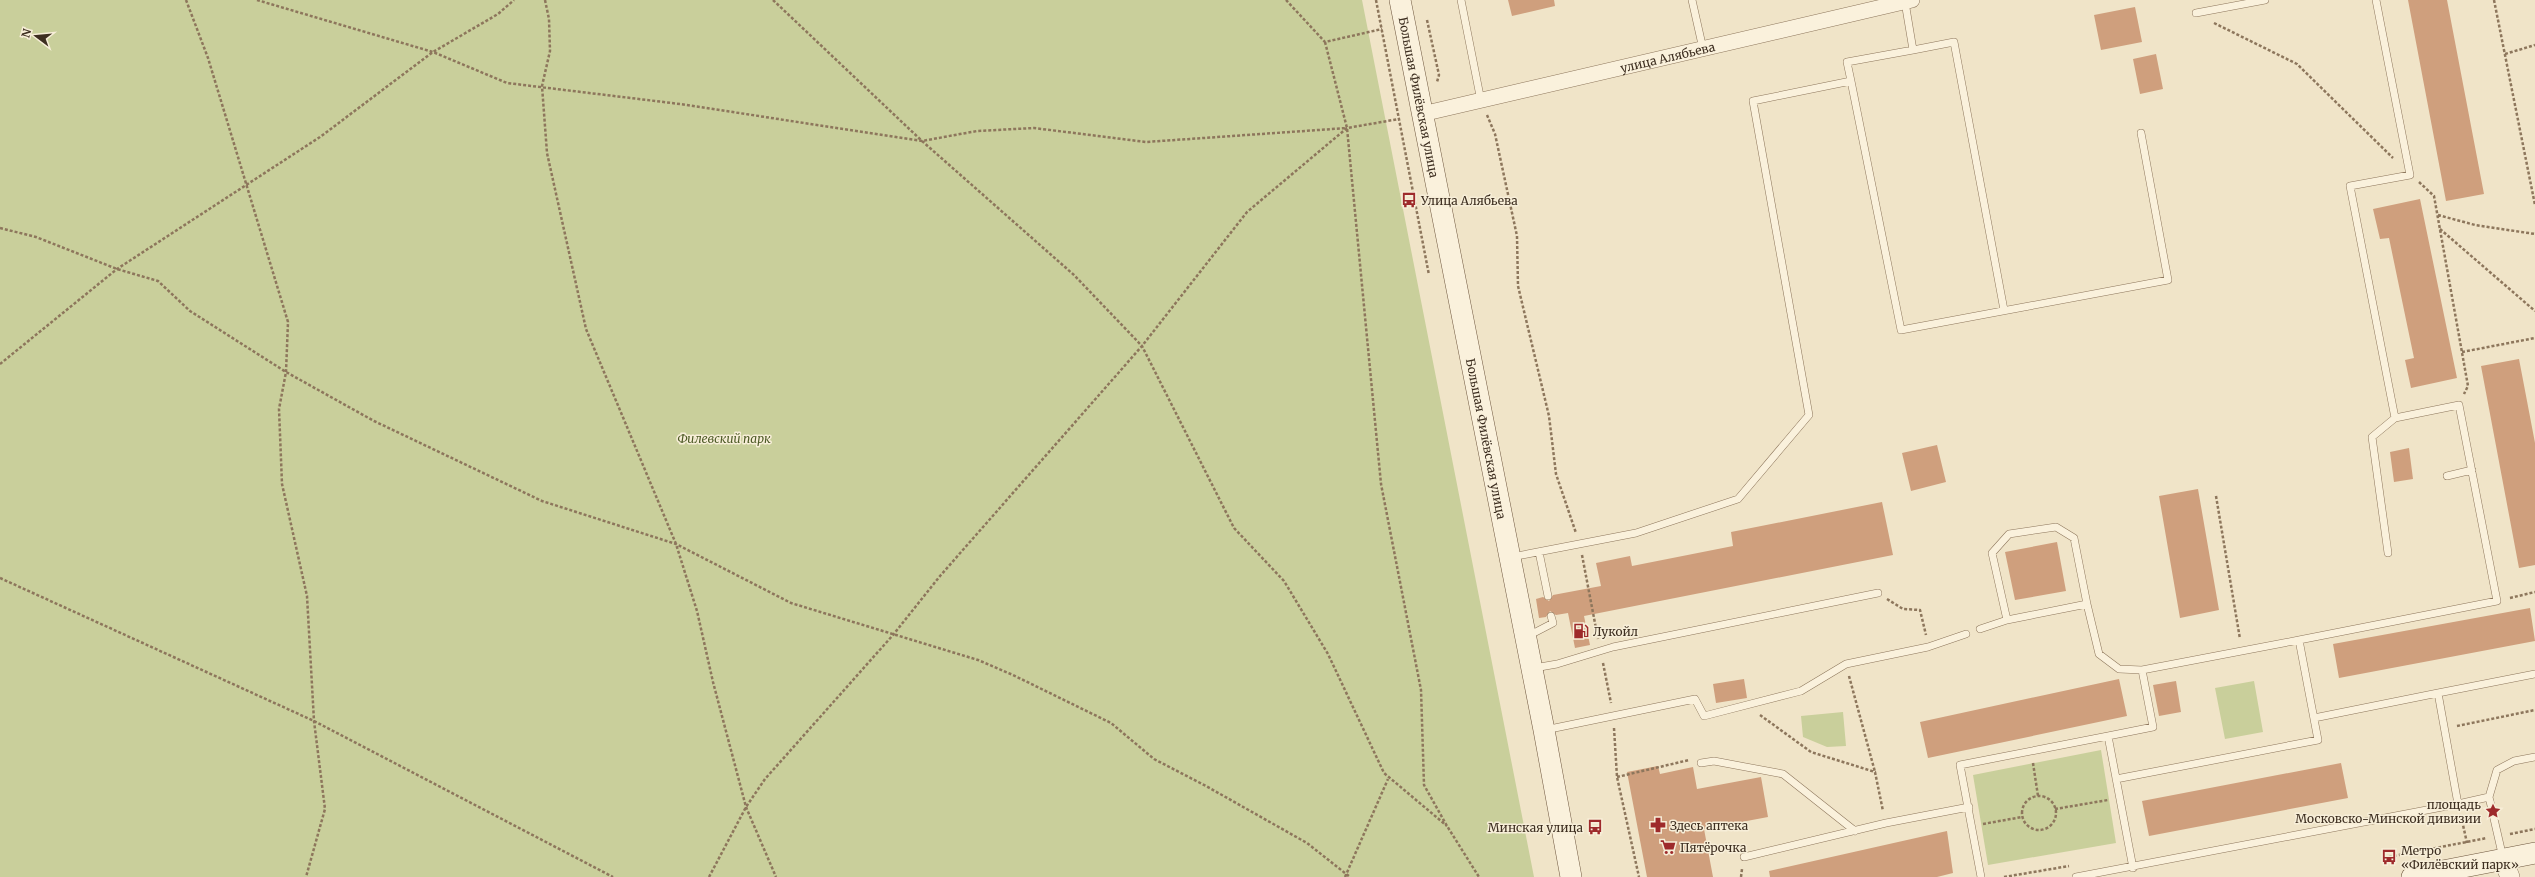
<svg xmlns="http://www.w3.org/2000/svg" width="2535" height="877" viewBox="0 0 2535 877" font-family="Merriweather,serif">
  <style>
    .green { fill: #c9cf9b }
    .building { fill: #cf9f7d }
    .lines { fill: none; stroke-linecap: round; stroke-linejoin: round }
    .service-casing { stroke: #8d765c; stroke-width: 8 }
    .minor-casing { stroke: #8d765c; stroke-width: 16 }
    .tertiary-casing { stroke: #8d765c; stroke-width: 20 }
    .secondary-casing { stroke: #6f573f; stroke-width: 22 }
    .path { stroke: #8d765c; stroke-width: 2.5; stroke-dasharray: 3 2; stroke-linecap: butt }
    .service { stroke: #faf1dc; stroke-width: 7 }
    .minor { stroke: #faf1dc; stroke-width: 15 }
    .tertiary { stroke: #faf1dc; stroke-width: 19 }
    .secondary { stroke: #faf1dc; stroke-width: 21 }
    .labels { text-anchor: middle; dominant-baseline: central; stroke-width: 3; stroke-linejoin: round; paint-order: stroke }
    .street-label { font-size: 12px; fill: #3d2e20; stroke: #f7eed8 }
    .poi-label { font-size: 12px; fill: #3d2e20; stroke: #f7eed8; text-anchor: start }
    .park-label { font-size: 12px; font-style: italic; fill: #4d5a26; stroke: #f7eed8 }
  </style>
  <rect width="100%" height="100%" fill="#f0e4c8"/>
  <path class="green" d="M0 0H1362L1534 877H0Z
    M2254 681 2263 732 2225 739 2215 688Z
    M1843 712 1846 746 1827 747 1803 737 1801 716Z
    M2101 750 2116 843 1988 865 1973 775Z"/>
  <path class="building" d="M1508 0H1554L1555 6 1512 16Z
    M2408 0H2447L2484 194 2446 201Z
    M2135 7 2142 42 2101 50 2094 15Z
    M2156 54 2163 89 2140 94 2133 59Z
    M2420 199 2457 378 2411 388 2405 360 2414 358 2389 238 2380 239 2373 209Z
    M2519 359 2535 443V565L2519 568 2481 366Z
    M1937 445 1946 482 1911 491 1902 453Z
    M2409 448 2413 479 2394 482 2390 452Z
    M2198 489 2219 610 2180 618 2159 496Z
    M1882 502 1893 555 1584 616 1590 645 1575 648 1568 613 1556 615 1550 611 1546 617 1539 618 1536 599 1543 597 1549 601 1553 595 1601 586 1596 563 1630 556 1632 566 1733 546 1731 532Z
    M2057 542 2066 591 2015 600 2005 552Z
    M2530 608 2535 641 2339 678 2333 644Z
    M1744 679 1747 698 1716 703 1713 684Z
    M2119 679 2127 716 1928 758 1920 722Z
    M2176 681 2181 712 2159 716 2153 685Z
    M2341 763 2348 798 2149 836 2142 801Z
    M1658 766 1660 774 1693 767 1697 789 1761 777 1768 817 1704 829 1713 877H1647L1627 772Z
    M1947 831 1953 873 1937 877H1770L1769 871Z"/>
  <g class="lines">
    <defs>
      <path id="service" d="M1461 0 1481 101
        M1692 0 1703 49
        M2196 13 2265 0
        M1913 50 1954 42 2004 310
        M1851 81 1847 62 1913 50 1905 2
        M2447 476 2472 470
        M1539 552 1548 596
        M2388 553 2372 437 2395 418
        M1512 557 1636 533 1738 499 1809 415 1753 101 1851 81 1901 330 2168 280 2141 133
        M2087 604 2099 654 2119 669 2142 670
        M1980 629 2007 620 2087 604 2074 538 2056 527 2009 534 1992 553 2007 620
        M1528 636 1553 623 1551 616
        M1534 668 1557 664 1613 647 1878 593
        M2438 693 2535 674
        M2314 718 2438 693 2458 804 2489 797
        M1545 730 1695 699 1704 716 1801 691 1846 664 1928 647 1966 634
        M1701 763 1714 761 1783 774 1855 831
        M2116 779 2318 740 2299 640 2497 601 2459 405 2395 418 2350 186 2410 175 2376 0
        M1744 857 1886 823 1969 807
        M2503 858 2489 797 2497 770 2514 761 2535 757
        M2133 868 2108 736 2153 727 2142 670 2299 640
        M1981 877 1960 765 2108 736
        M2076 877 2458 804"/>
      <g id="minor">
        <path id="s1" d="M1422 114 1912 0"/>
      </g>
      <path id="tertiary" d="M2503 859 2510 877"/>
      <g id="secondary">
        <path id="s2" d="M1400 0 1544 730 1571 877"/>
        <path d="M2412 877 2535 853"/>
      </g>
    </defs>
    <use href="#service" class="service-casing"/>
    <use href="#minor" class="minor-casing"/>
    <use href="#tertiary" class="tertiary-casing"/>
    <use href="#secondary" class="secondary-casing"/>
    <path class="path" d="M186 0 208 58 288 322 286 372 279 409 282 484 307 596 314 721 325 809 306 877
      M257 0 433 52 507 83 680 104 922 141 977 131 1034 128 1146 142 1347 128
      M545 0 549 19 550 51 542 86 547 153 586 329 676 544 697 611 713 682 746 807 776 877
      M773 0 922 141 1074 275 1142 346 1234 528 1284 581 1328 654 1384 773 1447 826
      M1286 0 1325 42 1382 29
      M1376 0 1429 275
      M2494 0 2535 205
      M1427 20 1439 75 1437 82
      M2214 23 2297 64 2393 158
      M1325 42 1347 128 1381 484 1421 690 1424 785 1447 826 1479 877
      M2505 54 2535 45
      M1487 115 1495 134 1517 236 1518 286 1549 416 1556 474 1576 533
      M2419 182 2434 196 2468 386 2464 394
      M2438 215 2475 225 2535 234
      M0 228 36 237 117 269 158 281 190 311 286 372 374 421 542 501 676 544 791 603 978 660 1013 675 1111 723 1154 759 1206 786 1307 843 1350 877
      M2440 229 2535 311
      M2462 352 2535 338
      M0 364 117 269 320 137 433 52 498 14 514 0
      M2216 496 2240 639
      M1582 555 1598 639
      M0 578 314 721 613 877
      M2510 598 2535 592
      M1887 599 1903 609 1920 610 1926 635
      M1603 663 1611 703
      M1849 676 1875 772
      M1760 715 1811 752 1875 772 1883 811
      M2457 726 2535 710
      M1614 728 1617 777 1639 877
      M2033 763 2038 796
      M1617 777 1689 760
      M2022 813a17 17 0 1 1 34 0a17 17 0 1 1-34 0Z
      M2055 809 2108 800
      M2461 816 2467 843
      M1983 824 2022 817
      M2510 834 2535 829
      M2389 857 2487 838
      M709 877 746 807 765 779 893 635 940 576 1142 346 1247 212 1347 128 1399 119
      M1345 877 1388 779
      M1741 877 1742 869
      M2004 877 2069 866"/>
    <use href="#service" class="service"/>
    <use href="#minor" class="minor"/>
    <use href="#tertiary" class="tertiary"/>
    <use href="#secondary" class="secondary"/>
  </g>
  <defs>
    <symbol id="bus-bare" viewBox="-9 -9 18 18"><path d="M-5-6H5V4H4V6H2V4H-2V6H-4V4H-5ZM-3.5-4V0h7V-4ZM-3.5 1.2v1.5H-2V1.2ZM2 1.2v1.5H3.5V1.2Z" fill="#9e2a2b" stroke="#f7eed8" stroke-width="2.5" paint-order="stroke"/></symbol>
    <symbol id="fuel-bare" viewBox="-9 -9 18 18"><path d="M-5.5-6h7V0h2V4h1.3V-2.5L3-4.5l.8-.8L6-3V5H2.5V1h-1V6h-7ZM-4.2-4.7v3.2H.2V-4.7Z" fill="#9e2a2b" stroke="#f7eed8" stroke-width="2.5" paint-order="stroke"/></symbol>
    <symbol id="sight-bare" viewBox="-9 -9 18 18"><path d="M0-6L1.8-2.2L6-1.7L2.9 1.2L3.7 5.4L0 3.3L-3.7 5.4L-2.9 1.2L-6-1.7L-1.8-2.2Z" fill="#9e2a2b" stroke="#f7eed8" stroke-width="2.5" paint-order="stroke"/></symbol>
    <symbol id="pharmacy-bare" viewBox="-9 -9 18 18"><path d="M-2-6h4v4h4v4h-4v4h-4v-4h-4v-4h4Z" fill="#9e2a2b" stroke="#f7eed8" stroke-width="2.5" paint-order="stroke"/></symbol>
    <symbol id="supermarket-bare" viewBox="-9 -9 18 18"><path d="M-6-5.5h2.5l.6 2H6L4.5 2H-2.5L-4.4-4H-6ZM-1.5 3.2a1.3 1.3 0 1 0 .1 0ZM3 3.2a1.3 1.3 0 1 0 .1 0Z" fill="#9e2a2b" stroke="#f7eed8" stroke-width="2.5" paint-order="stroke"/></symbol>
  </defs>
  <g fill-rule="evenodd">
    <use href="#bus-bare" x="1398" y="189" width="22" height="22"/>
    <use href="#fuel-bare" x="1570" y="620" width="22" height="22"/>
    <use href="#sight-bare" x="2482" y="800" width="22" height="22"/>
    <use href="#pharmacy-bare" x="1647" y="814" width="22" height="22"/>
    <use href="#bus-bare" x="1584" y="816" width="22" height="22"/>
    <use href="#supermarket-bare" x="1657" y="836" width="22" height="22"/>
    <use href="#bus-bare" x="2378" y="846" width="22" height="22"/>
  </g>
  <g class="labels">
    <g class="street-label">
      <text stroke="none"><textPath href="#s1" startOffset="252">улица Алябьева</textPath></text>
      <text stroke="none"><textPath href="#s2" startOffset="99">Большая Филёвская улица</textPath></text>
      <text stroke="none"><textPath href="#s2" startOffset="447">Большая Филёвская улица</textPath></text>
    </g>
    <g class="poi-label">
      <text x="1421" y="200">Улица Алябьева</text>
      <text x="1593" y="631">Лукойл</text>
      <text x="2481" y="804" text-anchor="end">площадь<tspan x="2481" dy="14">Московско-Минской дивизии</tspan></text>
      <text x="1670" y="825">Здесь аптека</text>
      <text x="1583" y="827" text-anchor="end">Минская улица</text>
      <text x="1680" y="847">Пятёрочка</text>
      <text x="2401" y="850">Метро<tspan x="2401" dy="14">«Филёвский парк»</tspan></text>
    </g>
    <g class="park-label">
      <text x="724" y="438">Филевский парк</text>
    </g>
  </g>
  <g transform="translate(36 36) rotate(286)" stroke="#f7eed8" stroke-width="3" paint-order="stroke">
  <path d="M0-3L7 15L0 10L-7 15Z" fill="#3d2e20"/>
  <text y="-6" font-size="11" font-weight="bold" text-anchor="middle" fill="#3d2e20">N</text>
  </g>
</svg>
